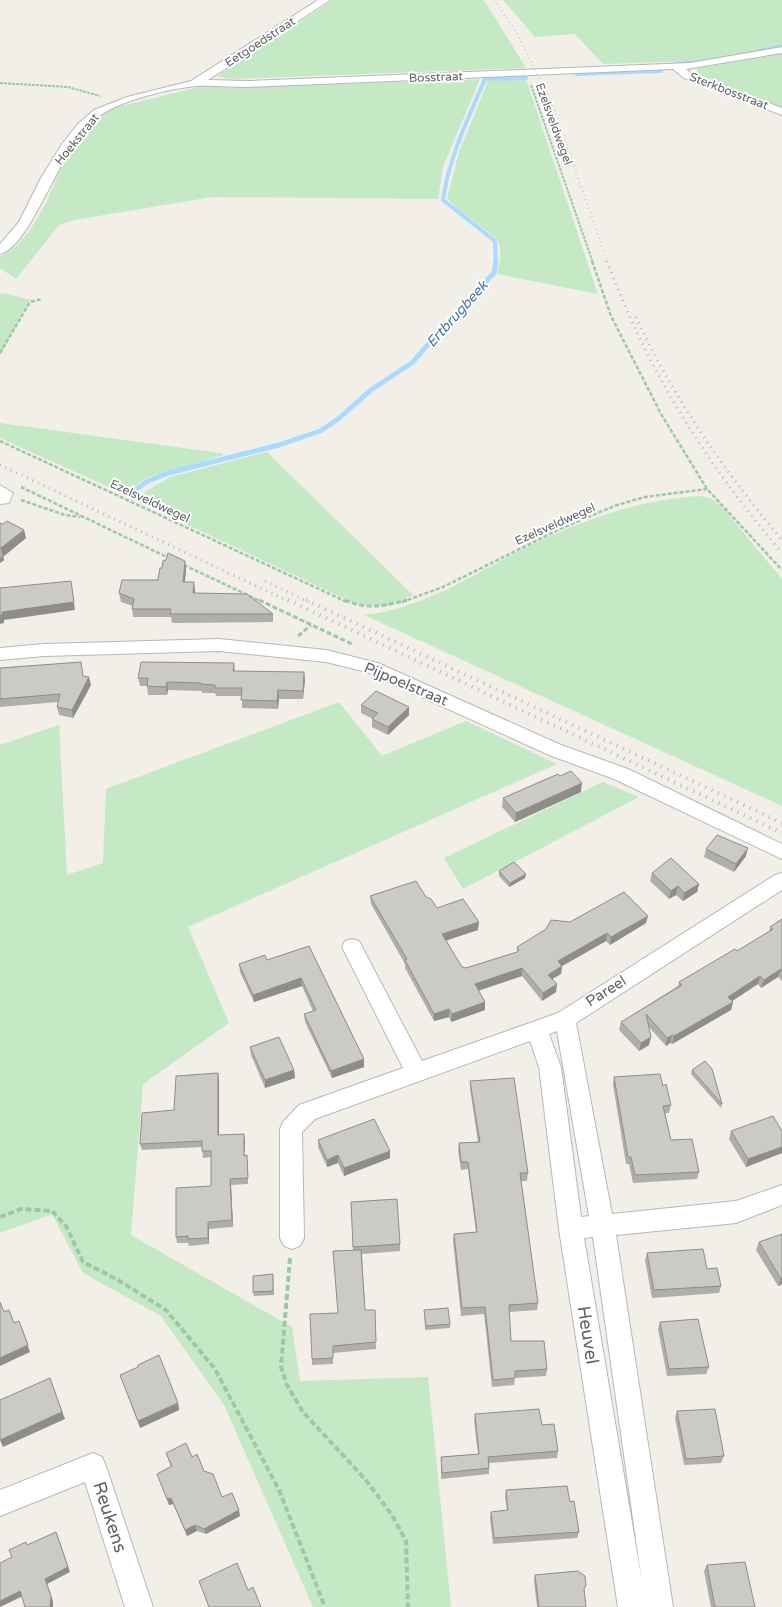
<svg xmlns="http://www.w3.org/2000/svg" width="782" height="1607" viewBox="0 0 782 1607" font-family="'Varela Round',sans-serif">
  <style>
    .green { fill: #c5e8c5 }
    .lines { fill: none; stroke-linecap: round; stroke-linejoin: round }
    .stream-far1 { stroke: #aadaff; stroke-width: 4 }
    .stream { stroke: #aadaff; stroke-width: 5 }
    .street-casing { stroke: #b5b8bc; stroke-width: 2 }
    .path-far3 { stroke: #9cc7a9; stroke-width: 2; stroke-dasharray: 3 1; stroke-linecap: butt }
    .path-far2 { stroke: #9cc7a9; stroke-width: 2.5; stroke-dasharray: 4 2; stroke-linecap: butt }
    .path-far1 { stroke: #9cc7a9; stroke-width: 3; stroke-dasharray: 5 2.5; stroke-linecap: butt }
    .path { stroke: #9cc7a9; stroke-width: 4; stroke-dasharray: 6 3; stroke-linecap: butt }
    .street { fill: #fff; fill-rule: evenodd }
    .rail-far2 { stroke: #b6b7b8; stroke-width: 2.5; stroke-dasharray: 0.5 4; stroke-linecap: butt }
    .rail-far1 { stroke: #b6b7b8; stroke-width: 3; stroke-dasharray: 1 5; stroke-linecap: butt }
    .rail { stroke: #b6b7b8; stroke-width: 4; stroke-dasharray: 1 6; stroke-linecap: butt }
    .wall { fill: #afaea9 }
    .shaded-wall { fill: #8f8d8a }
    .building { fill: #cccac5; stroke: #8f8d8a }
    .labels { text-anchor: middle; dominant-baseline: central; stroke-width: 4; stroke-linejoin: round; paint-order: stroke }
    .far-street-label { font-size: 12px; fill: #5f6368; stroke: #fff }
    .far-water-label { font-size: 14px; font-style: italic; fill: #4174aa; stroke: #fff }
    .street-label { font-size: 15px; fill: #5f6368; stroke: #fff }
    .near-street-label { font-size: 18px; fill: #5f6368; stroke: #fff }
  </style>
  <rect width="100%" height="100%" fill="#f1efe8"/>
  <path class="green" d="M333 0H484L526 68 231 79 217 76Z
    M503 0H782V45L733 57 696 61 603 64 575 34 535 37Z
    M782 53V109L695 73 699 68Z
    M480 79 443 167 438 199 212 197 74 220 59 225 16 279 0 268V257L16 246 30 230 45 205 63 165 96 122 105 112 114 108 203 86 252 87Z
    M526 79 598 294 497 274C500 263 503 250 497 239L455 207 447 198 459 152 488 81Z
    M4 293 30 300 0 355V294Z
    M0 423 220 453 224 455 146 478 124 494 0 438Z
    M267 452 413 595 388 606 356 604 133 499 170 477Z
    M699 496 710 498 723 508 782 579V806L364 615C423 609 473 574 525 548 580 521 637 500 699 496Z
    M339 702 382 756 466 721 557 764 188 927 229 1023 143 1084 131 1235 292 1327 300 1381 428 1377 451 1607H313L224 1405 161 1316 83 1273 52 1214 0 1233V745L59 725 67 875 103 863 106 789Z
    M603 782 639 797 463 889 444 858Z"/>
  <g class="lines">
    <path class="stream-far1" d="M759 51 782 46
      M675 64 700 62
      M577 74 661 71
      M496 263 495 241 443 200C449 157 468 119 485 79L526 78"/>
    <path class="stream" d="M130 494 146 482 168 473 279 445 320 431 337 420 371 390 413 362 430 342 464 311 472 296 494 273 496 261"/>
    <defs>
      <path id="street" d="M318 0H330L208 80 247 81 690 63 782 47V53L686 69 692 74 782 108V115L684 78 673 69 247 87C231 87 214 85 197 86 171 88 124 100 102 114 60 141 34 245 0 254V244L19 222 41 178 62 144 78 124 94 110 127 97 191 81Z
        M0 485 13 493 9 503 0 504Z
        M219 639 326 650 378 663 561 745 628 769 782 844V859L614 779 549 755 367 672 326 662 219 651 44 656 0 660V648L44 644Z
        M782 873V890L576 1023 612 1214 736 1201 782 1185V1205L736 1223 616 1235 673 1607H618L559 1229 539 1067 530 1041 315 1119 302 1132 304 1238 300 1246 292 1249 284 1246 280 1238V1129L283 1122 299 1105 403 1068 342 947 345 941 352 939 359 941 422 1061 558 1013 775 875ZM557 1031 589 1216 581 1217 561 1067 549 1034ZM593 1237 642 1582 584 1238Z
        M93 1453 102 1457 106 1466 153 1607H125L85 1482 0 1516V1490Z"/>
    </defs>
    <use href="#street" class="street-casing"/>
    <path class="path-far3" d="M0 83 68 87 100 96
      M531 85 593 263"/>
    <path class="path-far2" d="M592 261 611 316 661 414 707 489 782 570
      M0 353 30 302 42 299
      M0 441 347 602
      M21 487 169 558
      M21 500 65 515 80 517
      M184 565 262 602
      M402 602 443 587 562 528 617 505 645 497 707 489"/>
    <path class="path-far1" d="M259 600 352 644
      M345 600C366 610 385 606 407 600
      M298 636 311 625"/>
    <path class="path" d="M0 1217 21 1209 52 1211 66 1226 83 1262 118 1280 166 1310 215 1369 279 1490 325 1607
      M290 1258 281 1367 287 1385 303 1412 365 1479 392 1515 406 1541 408 1607"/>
    <use href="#street" class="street"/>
    <path class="rail-far2" d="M494 0 517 33 552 104 608 263"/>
    <path class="rail-far1" d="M607 261C648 372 706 463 782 553
      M636 317C674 399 724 471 782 540
      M0 465 290 602
      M265 581 309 602"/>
    <path class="rail" d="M288 600 782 833
      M306 600 782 823"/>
  </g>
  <path class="wall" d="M0 523 24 530 26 538 3 556 4 560 0 563Z
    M186 569 185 582 195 590V593L273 614V622L172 623 171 617H133L132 609 133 606 121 602 119 593Z
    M234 663 235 671 305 680 303 699H279L278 709 242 708V696H216L215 693H202V691L168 690 167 695H148L147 686H140L138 678Z
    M0 668 83 676 91 685 73 718 59 715 57 707 58 702 0 707Z
    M361 705 409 707V715L388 735 372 727V719H373L361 713Z
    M581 792 515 822 502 807 503 798Z
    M706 849 746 856 734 872 704 857Z
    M499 871 526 874 525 878 509 887 499 876Z
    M652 873 699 884 697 892 683 901 676 895 669 899 650 881Z
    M370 896 426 897 437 908 478 930 446 940 462 967 466 968 517 952V947L570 922 646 923 610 945 606 941 562 966 561 974 552 979 556 992 542 1001 522 976 478 991 485 1010 451 1022 449 1017 434 1021 405 968V964L371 904Z
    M782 919V981L778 977 761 988 758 984 732 1001 733 1002 731 1010 672 1044 670 1043 666 1046 649 1027V1045L639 1051 619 1030 621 1022 678 986 679 982 737 951 769 932 770 927Z
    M309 946 364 1059V1067L332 1078 305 1022 304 1014 313 1011 302 986 254 1002 240 972 239 964 267 960Z
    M250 1047 294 1070 295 1078 265 1088 251 1055Z
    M692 1070 722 1104 721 1108 691 1074Z
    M218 1073 219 1080V1135L245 1140 244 1156 248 1162V1184L231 1185 233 1227 209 1229V1244L189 1246 188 1243H177L176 1237 211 1186V1157L203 1158 202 1147 142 1150 140 1144 174 1110Z
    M614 1077 663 1086 671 1105 669 1113H665L671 1140 699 1172 697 1179 633 1183 629 1164H626L613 1085Z
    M470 1081 528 1173 527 1181H521L538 1303 537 1310 509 1312 511 1341 547 1369 546 1376 515 1378 514 1385 492 1387 484 1314 461 1316 453 1241 454 1234 476 1232 468 1169 461 1170 458 1150 459 1143 478 1142 470 1089Z
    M731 1131H782V1153L746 1167 729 1139Z
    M318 1140 390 1158 344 1176 338 1163 327 1167 318 1147Z
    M351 1202 400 1244V1251L362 1254 365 1310H375L376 1349 333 1353V1364L312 1365V1359L338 1313 353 1250Z
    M782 1234V1284L778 1286 756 1250 759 1242Z
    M647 1253 707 1269 721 1286 719 1293 652 1298 645 1260Z
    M273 1274 274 1295 254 1296 253 1292Z
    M424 1310 450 1324V1328L425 1330Z
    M660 1322 709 1367 706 1374 667 1376 658 1329Z
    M120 1375 178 1403 179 1410 140 1428Z
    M677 1411 724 1456 721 1463 684 1465 675 1418Z
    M475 1414 542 1425 558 1451 557 1458 489 1463V1474L441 1479V1457L478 1454 474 1420Z
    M166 1453 192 1457 204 1471 222 1497 240 1516 206 1534 197 1531 187 1536 173 1504 169 1505 157 1474 171 1467Z
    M506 1490 570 1502 579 1532 577 1538 493 1544 490 1518 491 1512 507 1510 505 1497Z
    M707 1565 755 1607H711L704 1571Z
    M535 1575 585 1591 584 1592 586 1607H537L534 1581Z"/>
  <path class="shaded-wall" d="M24 530 26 538 3 557 1 548Z
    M3 556 4 560 0 563V558Z
    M185 561 186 569 184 590 183 582Z
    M71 581 75 610 4 620V623L0 624V615L2 612Z
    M194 582 195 590 194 602 193 593Z
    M304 672 305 680 303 699V691Z
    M89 677 91 685 73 718 72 710Z
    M167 682 168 690 167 695 166 687Z
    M278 690 279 699 278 709 277 701Z
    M409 707V715L388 735V727Z
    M582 783 581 792 515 822 516 813Z
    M748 848 746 856 734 872 736 864Z
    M526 874 525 878 509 887 510 883Z
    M699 884 697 892 683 901 684 893Z
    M678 886 676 895 669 899 671 891Z
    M648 916 646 923 610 945 611 937Z
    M479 922 478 930 442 942V934Z
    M607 933 606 941 562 966 561 974 547 982 548 975 558 961Z
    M522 968V976L474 992 475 984Z
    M781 969 778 977 761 988 764 980Z
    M760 976 758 984 726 1005 728 997Z
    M301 978 302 986 254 1002 253 995Z
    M557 984 556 992 542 1001 543 993Z
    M485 1002V1010L451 1022 452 1014Z
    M733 1002 731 1010 672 1044 674 1036Z
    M449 1009V1017L434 1021V1014Z
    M672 1035 670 1043 666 1046 667 1038Z
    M651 1037 649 1045 639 1051 641 1043Z
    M364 1059V1067L332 1078 331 1071Z
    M294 1070 295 1078 265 1088V1080Z
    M218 1073 219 1080V1142L218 1135Z
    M244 1134 245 1140 244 1162Z
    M782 1147V1153L746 1167 748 1159Z
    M390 1151V1158L344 1176V1168Z
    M338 1155V1163L327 1167V1160Z
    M230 1179 231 1185 233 1227 232 1220Z
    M208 1222 209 1229V1244L208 1238Z
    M782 1278V1284L778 1286 781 1279Z
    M22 1328 30 1352 0 1366V1358Z
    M50 1378 65 1419 3 1447 0 1440Z
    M178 1403 179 1410 140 1428 138 1421Z
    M171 1498 173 1504 169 1505 167 1499Z
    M239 1510 240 1516 206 1534 204 1529Z
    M195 1525 197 1531 187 1536 185 1530Z
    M56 1532 70 1572 47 1584 53 1601V1607H50L45 1579Z
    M20 1591 23 1596 0 1607V1601Z"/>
  <path class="building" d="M7 521 24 530 1 548H0V523L3 524Z
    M168 553 185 561 183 582H194L193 593 247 594 273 614H170L171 609H132L134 599 119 593 122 580H158L160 568H162L163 561 166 560Z
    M71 581 74 602 2 612V615H0V588Z
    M81 662 83 676 89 677 72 710 57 707 60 694 0 699V668Z
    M141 662 234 663 233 671 304 672 303 691 278 690 277 701 241 700 242 688H215V685L201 684V683L167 682 166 687 147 686 148 678H138Z
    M376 691 409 707 388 727 372 719 378 713 361 705Z
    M571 771 582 783 516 813 503 798 558 774 560 776Z
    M717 835 748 848 736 864 706 849Z
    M671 858 699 884 684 893 678 886 671 891 652 873Z
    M514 862 526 874 510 883 499 871Z
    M416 881 426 897 431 899 437 908 463 899 479 922 442 934 462 967 466 968 517 952 519 950 517 947 546 929 551 920 570 922 624 892 648 916 611 937 607 933 558 961 562 966 548 975 557 984 543 993 522 968 475 984 485 1002 452 1014 449 1009 434 1014 405 960 407 959 370 896Z
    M782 919V971L781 969 764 980 760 976 728 997 733 1002 674 1036 672 1035 667 1038 646 1014 651 1037 641 1043 621 1022 682 985 679 982 735 949 737 951 773 929 770 927Z
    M309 946 364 1059 331 1071 304 1014 316 1010 301 978 253 995 239 964 265 955 267 960Z
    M279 1037 294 1070 265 1080 250 1047Z
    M705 1061 712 1069 722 1104 692 1070Z
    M218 1073V1135L244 1134V1156L247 1155 248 1178 230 1179 232 1220 208 1222V1238L188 1239V1236L176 1237V1188L211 1186V1151H202V1141L140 1144 142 1113 174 1110 176 1076Z
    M660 1074 663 1086 666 1084 671 1105 663 1106 671 1140 692 1139 699 1172 635 1175 631 1157H628L614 1077Z
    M514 1078 528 1173H520L538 1303 509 1305 511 1341H544L547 1369 515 1371V1378L493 1380 485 1307 462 1308 454 1234 477 1232 468 1162H461L459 1143 480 1142 470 1081Z
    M773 1116 782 1131V1147L748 1159 731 1131Z
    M374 1119 390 1151 344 1168 338 1155 327 1160 318 1140Z
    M397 1199 400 1244 353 1247 351 1202Z
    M782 1234V1278L781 1279 759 1242Z
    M703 1249 707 1269 717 1268 721 1286 654 1290 647 1253Z
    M361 1250 365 1310H375L376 1342 333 1346V1358L312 1359 310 1314 338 1313 333 1251Z
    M273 1274V1291L253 1292V1276Z
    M0 1302 4 1312 9 1310 14 1323 19 1321 28 1345 0 1358Z
    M448 1308 450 1324 426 1326 424 1310Z
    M698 1319 709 1367 669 1369 660 1322Z
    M159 1355 178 1403 138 1421 120 1375 138 1367V1365Z
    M50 1378 62 1412 0 1440V1400Z
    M539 1409 542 1425 554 1424 558 1451 488 1457 489 1468 442 1473 441 1457 479 1454 475 1414Z
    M715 1409 724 1456 686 1459 677 1411Z
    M186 1443 192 1457 197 1454 204 1471 213 1474 222 1497 232 1493 239 1510 204 1529 195 1525 185 1530 171 1498 167 1499 157 1474 172 1466 166 1453Z
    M567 1486 570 1502 574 1501 579 1532 494 1538 491 1512 508 1510 506 1490Z
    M56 1532 68 1567 45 1579 51 1596 50 1607H25L20 1591 0 1601V1563L12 1557 9 1550 26 1542 27 1545Z
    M745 1562 755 1607H715L707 1565Z
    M237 1563 248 1590 253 1587 261 1607H209L199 1581Z
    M578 1571 585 1576 586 1585 584 1589 586 1607H539L535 1575Z"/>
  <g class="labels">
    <g class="far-street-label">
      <text transform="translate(260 42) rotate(-33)">Eetgoedstraat</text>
      <text transform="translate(436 77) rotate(-2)">Bosstraat</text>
      <text transform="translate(729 91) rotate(21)">Sterkbosstraat</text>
      <text transform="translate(554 124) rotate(70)">Ezelsveldwegel</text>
      <text transform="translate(77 139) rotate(-51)">Hoekstraat</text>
      <text transform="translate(150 501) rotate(25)">Ezelsveldwegel</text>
      <text transform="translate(555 524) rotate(-24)">Ezelsveldwegel</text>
    </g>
    <g class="far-water-label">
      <text transform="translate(457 314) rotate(-48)">Ertbrugbeek</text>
    </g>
    <g class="street-label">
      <text transform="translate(406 684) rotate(23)">Pijpoelstraat</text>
      <text transform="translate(606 991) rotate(-32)">Pareel</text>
    </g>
    <g class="near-street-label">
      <text transform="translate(588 1335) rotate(81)">Heuvel</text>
      <text transform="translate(110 1517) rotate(72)">Reukens</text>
    </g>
  </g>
</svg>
